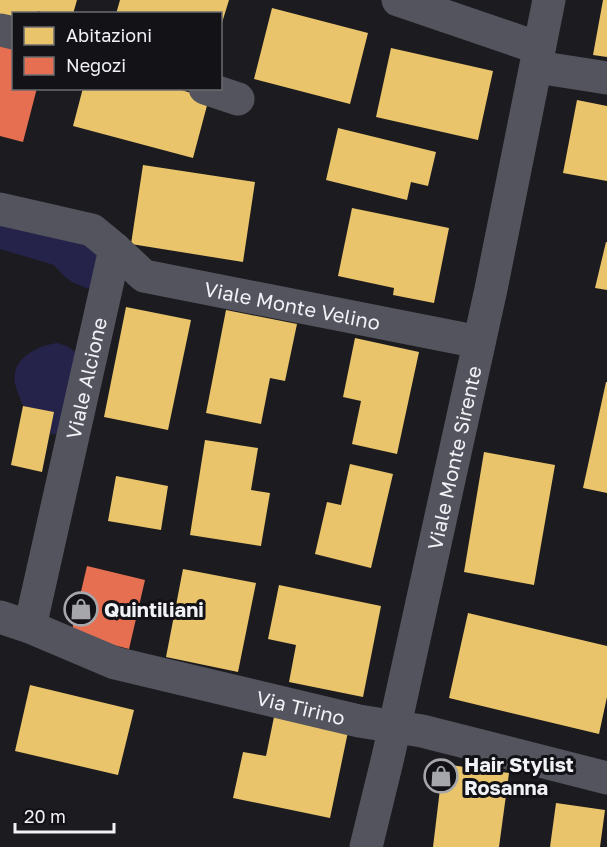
<svg xmlns="http://www.w3.org/2000/svg" width="607" height="847" viewBox="0 0 607 847" font-family="'Golos Text',sans-serif">
  <style>
    .green { fill: #25234a }
    .homes { fill: #e9c46a }
    .shops { fill: #e76f51 }
    .lines { fill: none; stroke-linecap: round; stroke-linejoin: round }
    .minor { stroke: #53545e; stroke-width: 33 }
    .labels { text-anchor: middle; dominant-baseline: central; stroke-width: 6; stroke-linejoin: round; paint-order: stroke }
    .street-label { font-size: 20px; fill: #f1f2f6; stroke: #121217 }
    .poi-label { font-size: 20px; font-weight: bold; fill: #f1f2f6; stroke: #121217; text-anchor: start }
  </style>
  <rect width="100%" height="100%" fill="#1c1c20"/>
  <path class="green" d="M0 215 81 242 99 257 94 288H86L72 282 64 276 54 265 0 249Z
    M57 343 67 346 78 354 58 434H49L53 412 23 406C20 396 12 383 15 373 18 355 41 345 57 343Z"/>
  <path class="homes" d="M0 0H77L73 14H46L38 11 37 14H14V22L0 18Z
    M120 0H229L221 26 220 14H116Z
    M603 0H607V57L593 55Z
    M272 8 368 33 350 104 254 79Z
    M391 48 493 71 478 140 376 117Z
    M83 88H174L209 98 193 158 73 126Z
    M577 100 607 106V181L563 173Z
    M338 128 436 152 428 186 411 182 407 200 326 180Z
    M143 165 255 182 243 262 131 244Z
    M352 208 449 228 434 303 393 295 394 288 338 276Z
    M606 242H607V290L595 288Z
    M126 307 191 320 168 430 104 417Z
    M226 310 297 324 285 381 270 378 261 424 206 413Z
    M355 338 419 352 397 454 352 444 361 401 343 397Z
    M606 382H607V493L583 488Z
    M23 406 54 412 42 472 11 465Z
    M205 440 258 448 251 490 270 493 261 546 190 535Z
    M484 452 555 465 534 585 464 572Z
    M350 464 393 474 371 568 315 554 327 502 341 505Z
    M116 476 168 486 161 530 108 521Z
    M183 569 256 583 238 672 166 657Z
    M279 585 381 606 363 697 289 682 296 645 268 639Z
    M468 613 607 646V697L599 734 449 698Z
    M30 685 134 710 118 775 15 751Z
    M275 712 349 727 330 818 233 798 243 752 266 756Z
    M443 764 509 773 499 847H433Z
    M556 803 605 810 600 847H550Z"/>
  <path class="shops" d="M0 46 14 49V88H37L23 142 0 136Z
    M87 566 145 580 129 649 71 634Z"/>
  <g class="lines">
    <g class="minor">
      <path d="M398 0 539 48"/>
      <path d="M0 30 14 33"/>
      <path d="M537 67 607 78"/>
      <path d="M205 88 238 99"/>
      <path id="s1" d="M0 209 92 230 115 249 144 276 479 342"/>
      <path id="s2" d="M0 617 30 627 115 663 359 721 422 731 607 778"/>
      <path id="s3" d="M30 627 115 249"/>
      <path id="s4" d="M366 847 388 757 491 289 549 0"/>
    </g>
  </g>
  <defs>
    <symbol id="shop-ring" viewBox="-11 -11 22 22"><circle r="9.5" fill="#121217" stroke="#a6a7ab" stroke-width="1.5"/><path d="M-5-2.5h2.3a2.7 3.5 0 0 1 5.4 0H5L5.5 6h-11ZM-1.5-2.5h3a1.5 2.3 0 0 0-3 0Z" fill="#a6a7ab"/></symbol>
  </defs>
  <g fill-rule="evenodd">
    <use href="#shop-ring" x="62" y="590" width="38" height="38"/>
    <use href="#shop-ring" x="422" y="757" width="38" height="38"/>
  </g>
  <g class="labels">
    <g class="street-label">
      <text stroke="none"><textPath href="#s1" startOffset="315">Viale Monte Velino</textPath></text>
      <text stroke="none"><textPath href="#s3" startOffset="255">Viale Alcione</textPath></text>
      <text stroke="none"><textPath href="#s4" startOffset="399">Viale Monte Sirente</textPath></text>
      <text stroke="none"><textPath href="#s2" startOffset="315">Via Tirino</textPath></text>
    </g>
    <g class="poi-label">
      <text x="104" y="609">Quintiliani</text>
      <text x="464" y="764">Hair Stylist<tspan x="464" dy="23">Rosanna</tspan></text>
    </g>
  </g>
  <rect x="12" y="12" width="210" height="78" fill="#121217" stroke="#6b6c70" stroke-width="1.5"/>
  <rect x="24" y="27" width="30" height="18" fill="#e9c46a" stroke="#6b6c70" stroke-width="1.5"/>
  <text x="66" y="42" font-size="18" fill="#f1f2f6">Abitazioni</text>
  <rect x="24" y="57" width="30" height="18" fill="#e76f51" stroke="#6b6c70" stroke-width="1.5"/>
  <text x="66" y="72" font-size="18" fill="#f1f2f6">Negozi</text>
  <path d="M15 823v9h99v-9" fill="none" stroke="#f1f2f6" stroke-width="3"/>
  <text x="24" y="823" font-size="18" fill="#f1f2f6" stroke="#121217" stroke-width="4.5" paint-order="stroke">20 m</text>
</svg>
